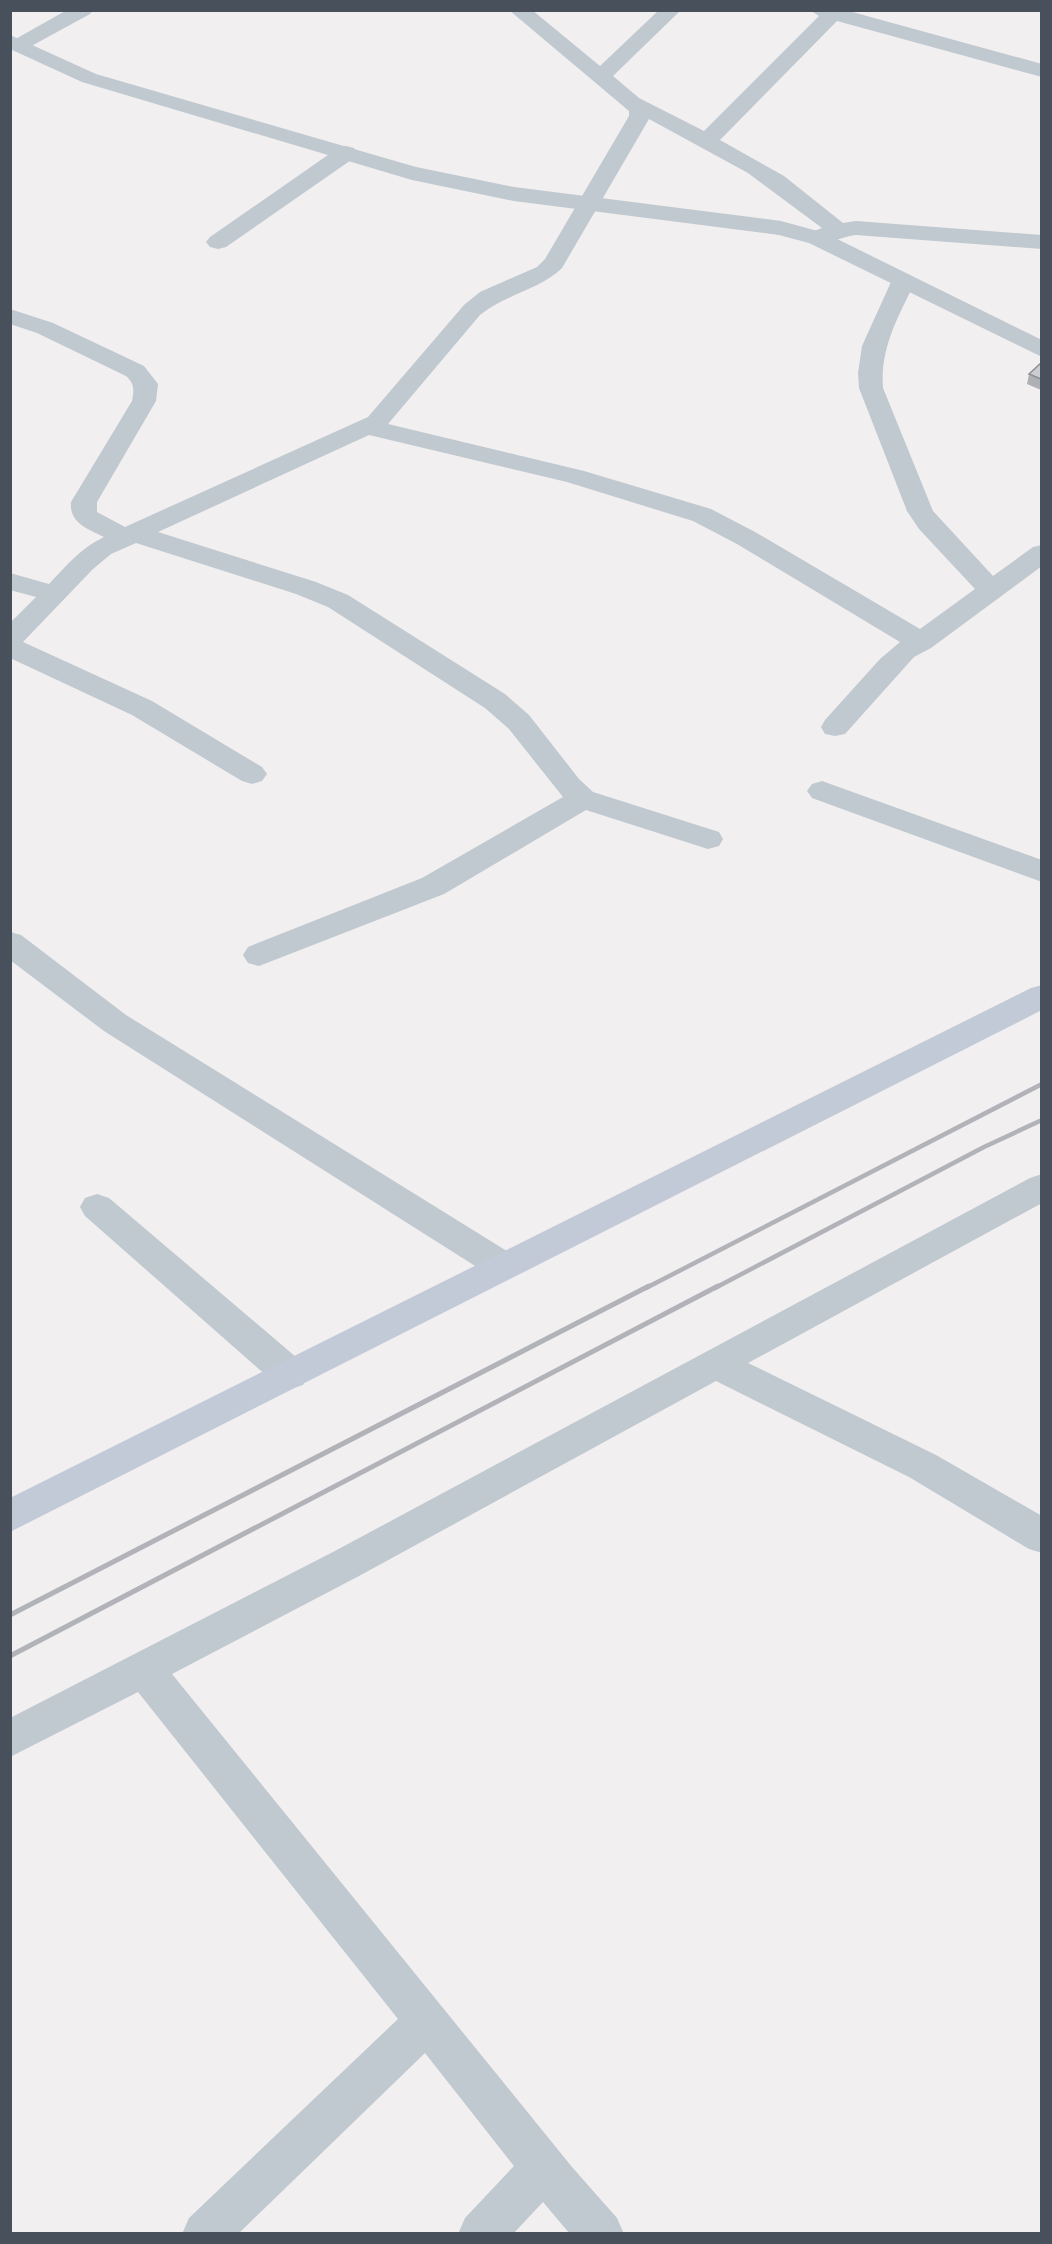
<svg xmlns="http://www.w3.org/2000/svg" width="1052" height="2244" viewBox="0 0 1052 2244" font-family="'Sofia Sans Condensed',sans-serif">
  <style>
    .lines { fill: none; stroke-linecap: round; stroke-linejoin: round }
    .minor { fill: #c0c8d0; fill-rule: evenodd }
    .tertiary { fill: #c0c8d0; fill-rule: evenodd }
    .secondary { fill: #c3cad7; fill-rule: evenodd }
    .rail-far1 { stroke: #b1b3b9; stroke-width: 4.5 }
    .rail { stroke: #b1b3b9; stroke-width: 5 }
    .wall { fill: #afb0b5 }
    .building { fill: #cccdd3; stroke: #8f9094; stroke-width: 1.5 }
  </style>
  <rect width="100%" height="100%" fill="#f1efef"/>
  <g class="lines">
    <path class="minor" d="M67 10H93L90 14 26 49 19 51 10 48 12 41Z
      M509 10H532L600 66 659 10H681L613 76 639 98 704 131 819 16 810 10H845L1042 64V77L837 21 720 140 784 176 843 223 856 221 1042 235V249L856 235C840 237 824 247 809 243L806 238 809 233 822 228 748 173 649 119 562 268C541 289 506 294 480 315L388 424 584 471 711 509 755 532 920 629 975 589 919 529 907 511 859 388 858 373 862 346 891 282 895 277 903 275 911 277 915 282C898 317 880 348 883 388L933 511 993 576 1033 547 1042 545V566L931 648 914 657 845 734 835 736 825 734 821 727 825 720 880 659 900 642 737 544 693 521 567 482 369 435 158 532 316 582 348 595 505 694 529 715 579 779 593 792 719 832 723 839 719 846 708 849 586 810 444 894 259 966 248 963 243 955 248 947 422 878 563 797 509 729 485 708 328 607 296 594 136 543 111 554 93 569 23 642 152 701 262 767 267 774 262 781 252 784 242 781 132 715 10 658V623L36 597 10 590V573L49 584C66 566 82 547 104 537 88 529 69 523 71 502L132 401C134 390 135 384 126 376L37 333 10 324V309L53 323 144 366 158 384 156 401 97 502V512L125 527 368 417 464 305 480 292 537 267 545 259 629 116V111Z
      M346 146 354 148 357 153 354 158 226 247 218 249 210 247 206 242 210 237 338 148Z
      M822 781 1042 860V882L812 798 807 791 812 784Z
      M10 932 21 935 126 1015 515 1256 520 1266 515 1276 503 1280 491 1276 104 1031 10 960Z
      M1042 1174V1203L748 1363 936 1455 1042 1516V1553L1029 1549 909 1477 716 1381 359 1576 172 1674 572 2167 617 2218 624 2234H570L543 2202 513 2234H458L465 2218 514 2166 425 2053 238 2234H182L189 2218 398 2019 138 1692 10 1757V1718L333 1552 1030 1178Z
      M97 1194 109 1198 303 1363 308 1374 303 1385 290 1389 277 1385 85 1216 80 1207 85 1198Z"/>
    <path class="tertiary" d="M10 35 96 74 416 167 514 187 781 221 825 233 1042 340V357L809 243 779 235 514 201 412 180 82 82 10 49Z"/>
    <path class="secondary" d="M1042 985V1010L10 1532V1498L1031 988Z"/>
    <path class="rail-far1" d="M646 1288 1042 1084
      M715 1288 984 1147 1042 1120"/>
    <path class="rail" d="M10 1615 649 1286
      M10 1656 718 1286"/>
  </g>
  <path class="wall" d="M1041 363V390L1027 384 1029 374Z"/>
  <path class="building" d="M1041 363V379L1029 374Z"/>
  <rect width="1052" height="2244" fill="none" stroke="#48505b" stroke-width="24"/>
</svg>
